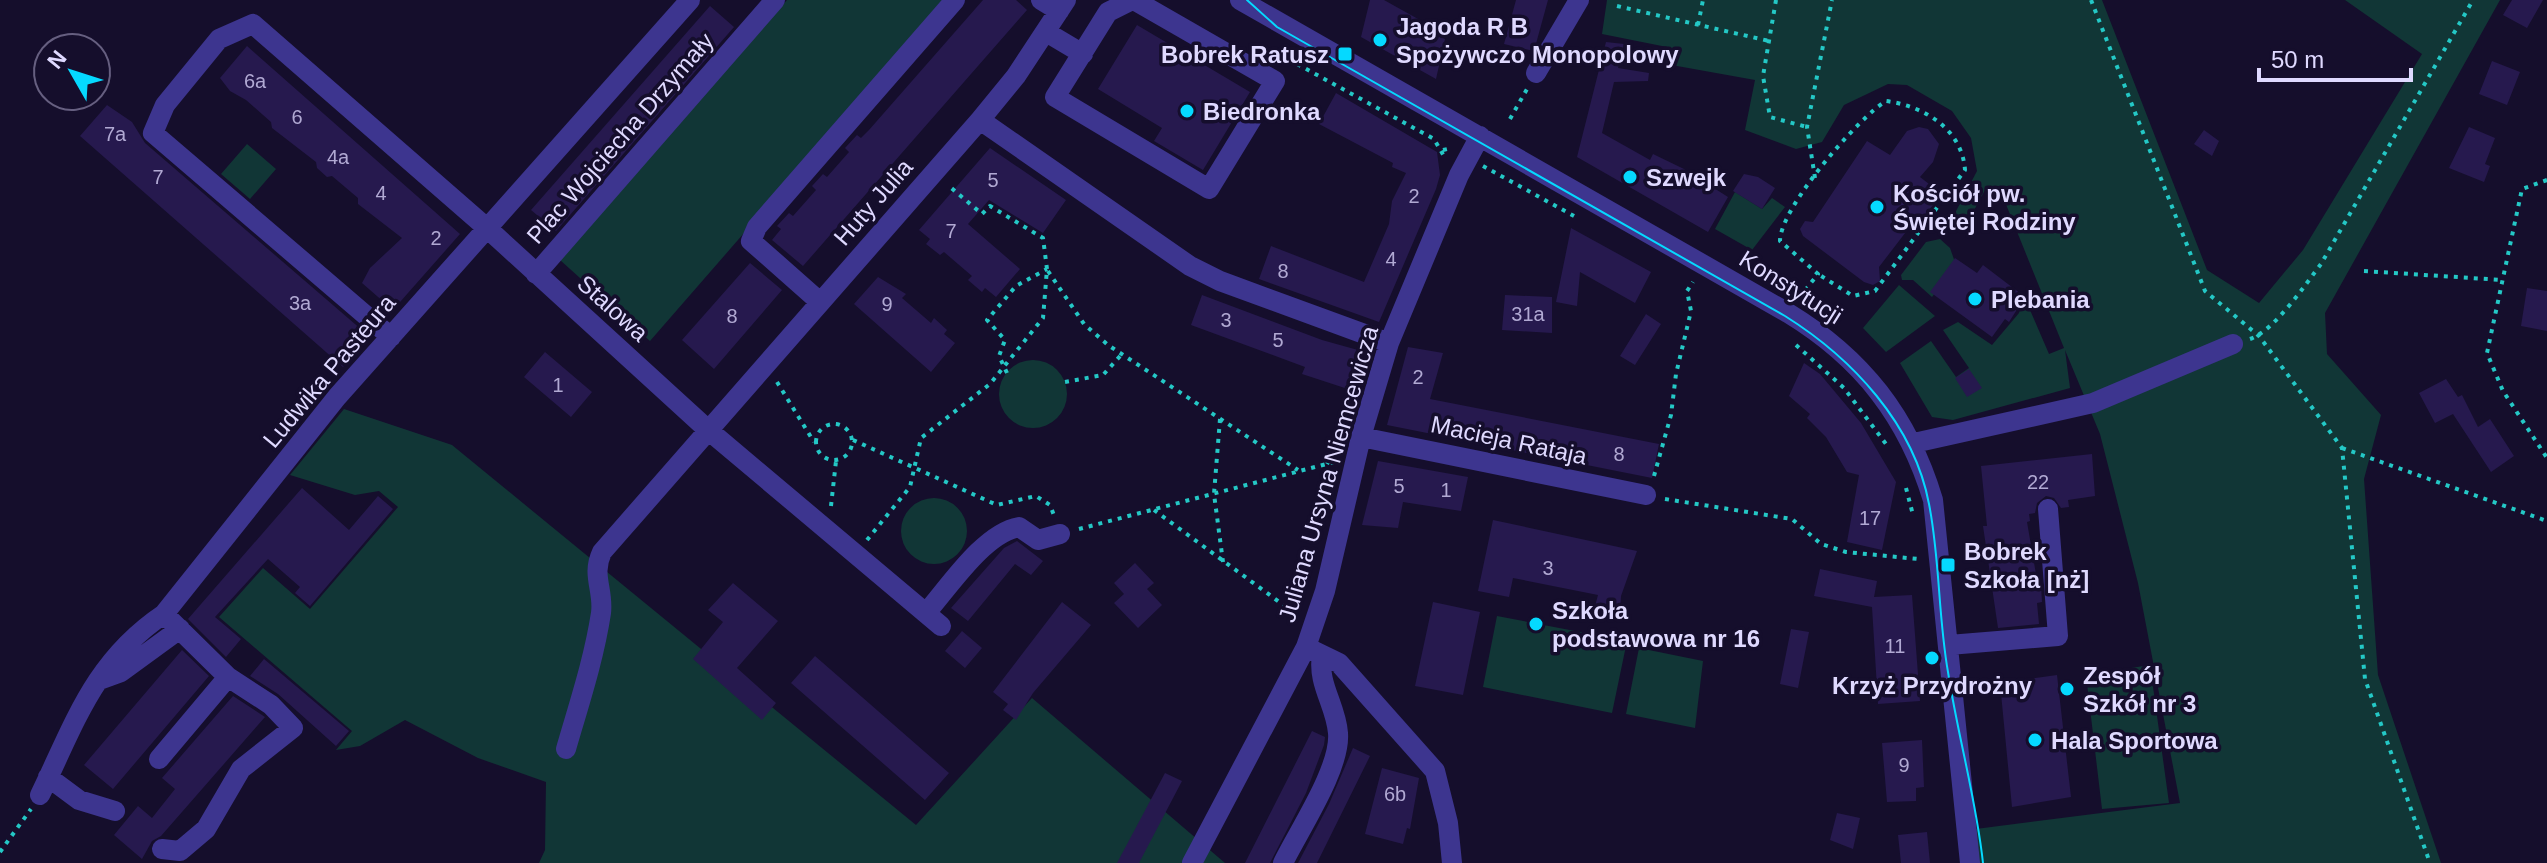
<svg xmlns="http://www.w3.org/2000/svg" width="2547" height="863" viewBox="0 0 2547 863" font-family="Helvetica,sans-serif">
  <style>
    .green { fill: #113636 }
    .building { fill: #26194e }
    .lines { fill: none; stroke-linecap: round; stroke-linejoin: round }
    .path { stroke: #24c8c6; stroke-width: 4; stroke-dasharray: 4 6; stroke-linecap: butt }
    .minor { stroke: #3d358f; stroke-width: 20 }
    .tram { stroke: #05d9ff; stroke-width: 2 }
    .poi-dot { fill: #05d9ff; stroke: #150e2c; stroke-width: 3 }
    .labels { text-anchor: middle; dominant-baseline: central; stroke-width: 7; stroke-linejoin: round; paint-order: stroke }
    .number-label { font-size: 20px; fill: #b1a9d3 }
    .poi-label { font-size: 24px; font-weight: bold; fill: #dfd9ff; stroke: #150e2c; text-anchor: start }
    .street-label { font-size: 24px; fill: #dfd9ff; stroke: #150e2c }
  </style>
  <rect width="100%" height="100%" fill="#150e2c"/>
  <path class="green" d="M787 0H947L650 341 560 260Z
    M1607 0H2102L2207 270 2259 303 2303 250 2422 54 2345 0H2500L2325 313 2327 354 2381 415 2364 479 2378 675 2441 863H1973L1968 830 2180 803 2138 583 2100 434 2065 350 2070 388 1953 420 1932 417 1900 363 1931 341 1956 377 1969 368 1943 330 1958 322 1992 345 2019 313 2024 296 2049 354 2064 348 1999 187 1985 190 1965 227 1954 215 1977 171 1971 138 1952 111 1907 85 1888 84 1844 105 1822 142 1796 149 1745 130 1755 80 1666 64 1667 47 1602 34Z
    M247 144 276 169 250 199 221 174Z
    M1735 192 1762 209 1772 198 1785 207 1752 250 1715 229Z
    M1940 239 1950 248 1956 265 1932 297 1913 280H1902L1901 275 1926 242Z
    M1899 285 1935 316 1886 352 1863 328Z
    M999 394a34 34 0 1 1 68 0a34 34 0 1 1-68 0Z
    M344 409 452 445 916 825 1032 698 1225 863H539L545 850 546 782 478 758 405 720 360 746 336 750 352 731 219 617 263 568 310 609 398 507 379 491 355 495 290 475Z
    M901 531a33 33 0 1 1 66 0a33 33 0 1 1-66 0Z
    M1497 616 1627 641 1612 713 1483 687Z
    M1639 648 1703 661 1695 728 1626 714Z
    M2150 665 2169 803 2102 809 2086 675Z"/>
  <path class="building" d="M983 0H1016L1027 10 803 266 772 240 781 229 777 226 789 213 793 216 816 190 812 186 823 174 827 177 849 152 845 148 857 135 861 138 869 130Z
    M1370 0H1384L1436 29 1434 32 1445 39 1436 79 1361 37Z
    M1516 0H1548L1534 51 1504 44Z
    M2512 0H2543L2527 28 2503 15Z
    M710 6 734 27 556 231 531 210Z
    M1137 25 1250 92 1203 170 1154 141 1162 128 1098 89Z
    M1606 42 1624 44 1618 68 1649 73 1648 81 1614 82 1602 133 1650 160 1653 154 1684 169 1728 197 1708 232 1577 157Z
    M247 46 460 234 393 310 362 283 370 268 402 238 358 204V198L332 176 327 177 317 168 316 162 272 128 271 122 246 100 230 91 220 78Z
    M2492 61 2520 72 2507 105 2479 94Z
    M1336 93 1437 152 1440 175 1436 189 1379 322 1259 279 1271 246 1364 282 1389 224 1392 201 1406 173 1392 167 1393 163 1319 124Z
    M107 105 132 122 145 143 370 337 343 367 80 136Z
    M1919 127 1928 129 1939 144 1933 162 1920 177 1942 194 1915 227 1912 224 1879 267 1880 281 1873 285 1864 282 1803 236 1800 229 1805 221 1813 222 1867 141 1890 155 1907 131Z
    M2469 127 2495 138 2485 164 2490 166 2484 182 2449 168Z
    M2204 130 2219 141 2212 156 2194 144Z
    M990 148 1066 200 1043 233 989 200 968 224 1020 269 996 297 985 288 982 292 968 280 972 276 944 252 940 255 926 244 930 239 919 230Z
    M1744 174 1758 177 1775 188 1762 209 1733 191Z
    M1571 228 1651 272 1635 303 1580 272 1577 306 1556 302Z
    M1955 258 1977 273 1983 265 2025 297 2009 322 2005 319 1992 337 1930 292Z
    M750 263 782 290 714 369 682 340Z
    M878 277 906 294 902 298 931 323 934 318 947 330 944 334 955 343 931 372 854 304Z
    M2527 288 2547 291V331L2521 326Z
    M1202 295 1322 340 1365 352 1354 391 1302 374 1305 367 1191 325Z
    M1505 295 1552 297V333L1502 330Z
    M1646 314 1661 324 1635 365 1620 356Z
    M1408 347 1443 353 1430 399 1659 444 1652 478 1387 425Z
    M545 352 592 392 571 417 524 377Z
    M1804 363 1820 374 1861 423 1896 482 1882 550 1847 542 1859 475 1847 472 1826 437 1807 418 1810 414 1789 396Z
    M1969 369 1982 388 1967 397 1955 378Z
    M2446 379 2458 397 2462 395 2478 427 2490 419 2514 456 2491 472 2453 414 2435 423 2419 393Z
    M2092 454 2095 496 2068 500 2069 507 2061 508 2054 498 2046 496 2037 503 2035 513 2029 514 2030 521 2027 522 2038 586H2041L2042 602 2037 603 2039 624 1998 628 1983 526H1987L1981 466Z
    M1378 461 1468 477 1461 511 1403 502 1398 528 1362 525Z
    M302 488 349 530 378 496 393 509 310 606 295 593 300 587 268 559 215 617 241 639 226 657 188 619Z
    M1493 520 1637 551 1621 596 1620 615 1594 610 1598 595 1513 578 1509 597 1478 591Z
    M1017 541 1043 561 1031 575 1015 564 968 621 951 608 1004 548Z
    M1135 563 1154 583 1147 589 1162 605 1138 628 1114 603 1124 594 1114 583Z
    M1820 569 1877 581 1874 597 1912 595 1920 701 1878 704 1872 607 1814 596Z
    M733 583 778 621 737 668 776 703 762 720 693 659 723 622 708 610Z
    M1062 602 1091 625 1033 693 1016 720 1003 710 1008 704 993 692Z
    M1433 602 1480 612 1463 695 1415 686Z
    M1791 629 1809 632 1798 688 1780 684Z
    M962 631 982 648 965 668 945 651Z
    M182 650 209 676 113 789 84 765Z
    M815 656 949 773 925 800 791 683Z
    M264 659 349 731 336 746 278 694 250 676Z
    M2057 675 2071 797 2012 807 2000 683Z
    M233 696 265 717 161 836 152 841 142 859 114 835 138 806 152 818 175 789 162 778Z
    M1312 731 1325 737 1324 745 1306 793 1270 863H1245Z
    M1922 740 1924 787 1916 788V801L1887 802 1882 743Z
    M1353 748 1370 756 1317 863H1298L1329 804Z
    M1382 768 1419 778 1410 829 1407 828 1403 844 1365 834Z
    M1165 773 1182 781 1139 863H1117Z
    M1837 813 1860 818 1853 849 1830 840Z
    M1927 832 1930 863H1901L1898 835Z"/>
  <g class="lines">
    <path class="path" d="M1776 0 1763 76 1770 117 1807 127
      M2091 0 2205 291 2259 336 2342 448 2365 679 2430 863
      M1617 6 1769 41
      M1698 25 1703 0
      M1264 51 1266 47 1434 139 1445 158
      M1510 119 1527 89
      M1443 150 1452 148
      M1483 166 1574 216
      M1815 178 1807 127 1832 0
      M2547 180 2522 189 2487 353 2503 391 2547 458
      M1048 271 1084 324 1108 345 1298 470
      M2364 271 2502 280
      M1799 298 1818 274 1780 241C1780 208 1858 118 1886 101 1924 106 1962 129 1965 170L1875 291 1853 296 1818 274
      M2250 339C2275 330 2305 285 2321 264L2473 0
      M1796 345 1844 388 1886 444
      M1007 373 999 356 1005 340 987 320 1016 286 1047 269
      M777 382 814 442
      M1065 382 1103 375 1122 354
      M1220 419 1214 494 1223 562
      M816 442a18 18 0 1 1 36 0a18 18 0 1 1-36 0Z
      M853 440 997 505 1036 496 1050 505 1055 518
      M2342 448 2547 521
      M1327 464 1338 446
      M1654 476 1671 415 1676 374 1691 311 1687 291 1693 282
      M1906 488 1913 515
      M1665 499 1792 519 1821 544 1846 552 1918 559
      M831 506 836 461
      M1154 510 1297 615
      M1079 529 1334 462
      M867 540 910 487 921 438 990 384 1043 318 1047 269 1043 238 990 206 982 214 949 186
      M0 852 31 809"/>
    <path class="minor" d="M1041 0 1059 11
      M1132 0 1108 12 1055 97 1209 189 1275 81 1134 0
      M1240 0 1788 313C1862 358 1908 417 1933 500L1970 863
      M1046 32 1083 54
      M1536 73 1579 0
      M980 120 1190 266 1220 281 1389 343
      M536 274 775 0
      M820 302 751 241 757 227 955 0
      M391 337 153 133 165 105 219 39 253 24 488 229 707 429 941 626
      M1361 437 1646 495
      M1914 443 2093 403 2233 344
      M926 613C949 587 984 533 1019 527L1038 540 1060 534
      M1949 645 2058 636 2048 509
      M1306 647 1339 663 1435 771 1448 823 1452 863
      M99 680 121 672 180 629
      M566 749C579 704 594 659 601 613 604 590 591 575 602 552L980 120 1016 76 1066 0
      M159 759 228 677
      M48 777 79 800 115 811
      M40 795C75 723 94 661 164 614L337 397 690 0
      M162 849 180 851 206 829 241 769 293 728 271 705 228 677 164 614
      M1192 863 1306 647 1325 591 1361 437 1389 343 1459 175 1480 136
      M1283 863C1299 830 1341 768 1338 733 1336 705 1317 684 1322 655"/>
    <path class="tram" d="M1247 0 1277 27 1785 316C1852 358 1914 424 1929 504 1940 559 1938 616 1948 672 1958 737 1976 798 1983 863"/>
  </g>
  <g class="poi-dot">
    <circle cx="1380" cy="40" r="8"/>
    <rect x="1337" y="46" width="16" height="16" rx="4"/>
    <circle cx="1187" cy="111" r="8"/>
    <circle cx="1630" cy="177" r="8"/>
    <circle cx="1877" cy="207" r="8"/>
    <circle cx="1975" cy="299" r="8"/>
    <rect x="1940" y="557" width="16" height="16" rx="4"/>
    <circle cx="1536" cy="624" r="8"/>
    <circle cx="1932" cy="658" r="8"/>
    <circle cx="2067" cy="689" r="8"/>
    <circle cx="2035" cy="740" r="8"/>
  </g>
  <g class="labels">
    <g class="number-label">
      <text x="255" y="81">6a</text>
      <text x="297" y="117">6</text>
      <text x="115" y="134">7a</text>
      <text x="338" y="157">4a</text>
      <text x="158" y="177">7</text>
      <text x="993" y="180">5</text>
      <text x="381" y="193">4</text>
      <text x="1414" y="196">2</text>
      <text x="951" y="231">7</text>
      <text x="436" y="238">2</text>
      <text x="1391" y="259">4</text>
      <text x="1283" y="271">8</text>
      <text x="300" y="303">3a</text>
      <text x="887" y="304">9</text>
      <text x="1528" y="314">31a</text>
      <text x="732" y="316">8</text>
      <text x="1226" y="320">3</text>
      <text x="1278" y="340">5</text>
      <text x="1418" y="377">2</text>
      <text x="558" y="385">1</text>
      <text x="1619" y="454">8</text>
      <text x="2038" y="482">22</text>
      <text x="1399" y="486">5</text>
      <text x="1446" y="490">1</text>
      <text x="1870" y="518">17</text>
      <text x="1548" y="568">3</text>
      <text x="1895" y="646">11</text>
      <text x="1904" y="765">9</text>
      <text x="1395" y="794">6b</text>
    </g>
    <g class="poi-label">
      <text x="1396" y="26">Jagoda R B<tspan x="1396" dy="28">Spożywczo Monopolowy</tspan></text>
      <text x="1329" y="54" text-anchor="end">Bobrek Ratusz</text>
      <text x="1203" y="111">Biedronka</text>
      <text x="1646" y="177">Szwejk</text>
      <text x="1893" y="193">Kościół pw.<tspan x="1893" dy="28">Świętej Rodziny</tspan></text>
      <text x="1991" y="299">Plebania</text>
      <text x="1964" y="551">Bobrek<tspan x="1964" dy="28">Szkoła [nż]</tspan></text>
      <text x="1552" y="610">Szkoła<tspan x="1552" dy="28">podstawowa nr 16</tspan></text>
      <text x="2083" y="675">Zespół<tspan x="2083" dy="28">Szkół nr 3</tspan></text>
      <text x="1932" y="685" text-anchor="middle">Krzyż Przydrożny</text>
      <text x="2051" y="740">Hala Sportowa</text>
    </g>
    <g class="street-label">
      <text transform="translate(620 138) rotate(-49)">Plac Wojciecha Drzymały</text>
      <text transform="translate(873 202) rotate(-49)">Huty Julia</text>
      <text transform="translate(1791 287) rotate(32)">Konstytucji</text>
      <text transform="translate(613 308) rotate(42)">Stalowa</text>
      <text transform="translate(329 371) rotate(-50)">Ludwika Pasteura</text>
      <text transform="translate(1509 440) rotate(12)">Macieja Rataja</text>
      <text transform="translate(1328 474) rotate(-74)">Juliana Ursyna Niemcewicza</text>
    </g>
  </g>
  <g transform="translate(72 72) rotate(309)"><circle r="38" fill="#150e2c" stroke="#665f80" stroke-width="2"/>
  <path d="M0-6L14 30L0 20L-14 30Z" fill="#05d9ff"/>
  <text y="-12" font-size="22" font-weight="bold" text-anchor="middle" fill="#dfd9ff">N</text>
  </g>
  <path d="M2259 68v12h152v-12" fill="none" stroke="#dfd9ff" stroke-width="4"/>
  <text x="2271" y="68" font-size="24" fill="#dfd9ff" stroke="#150e2c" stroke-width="6" paint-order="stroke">50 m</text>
</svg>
